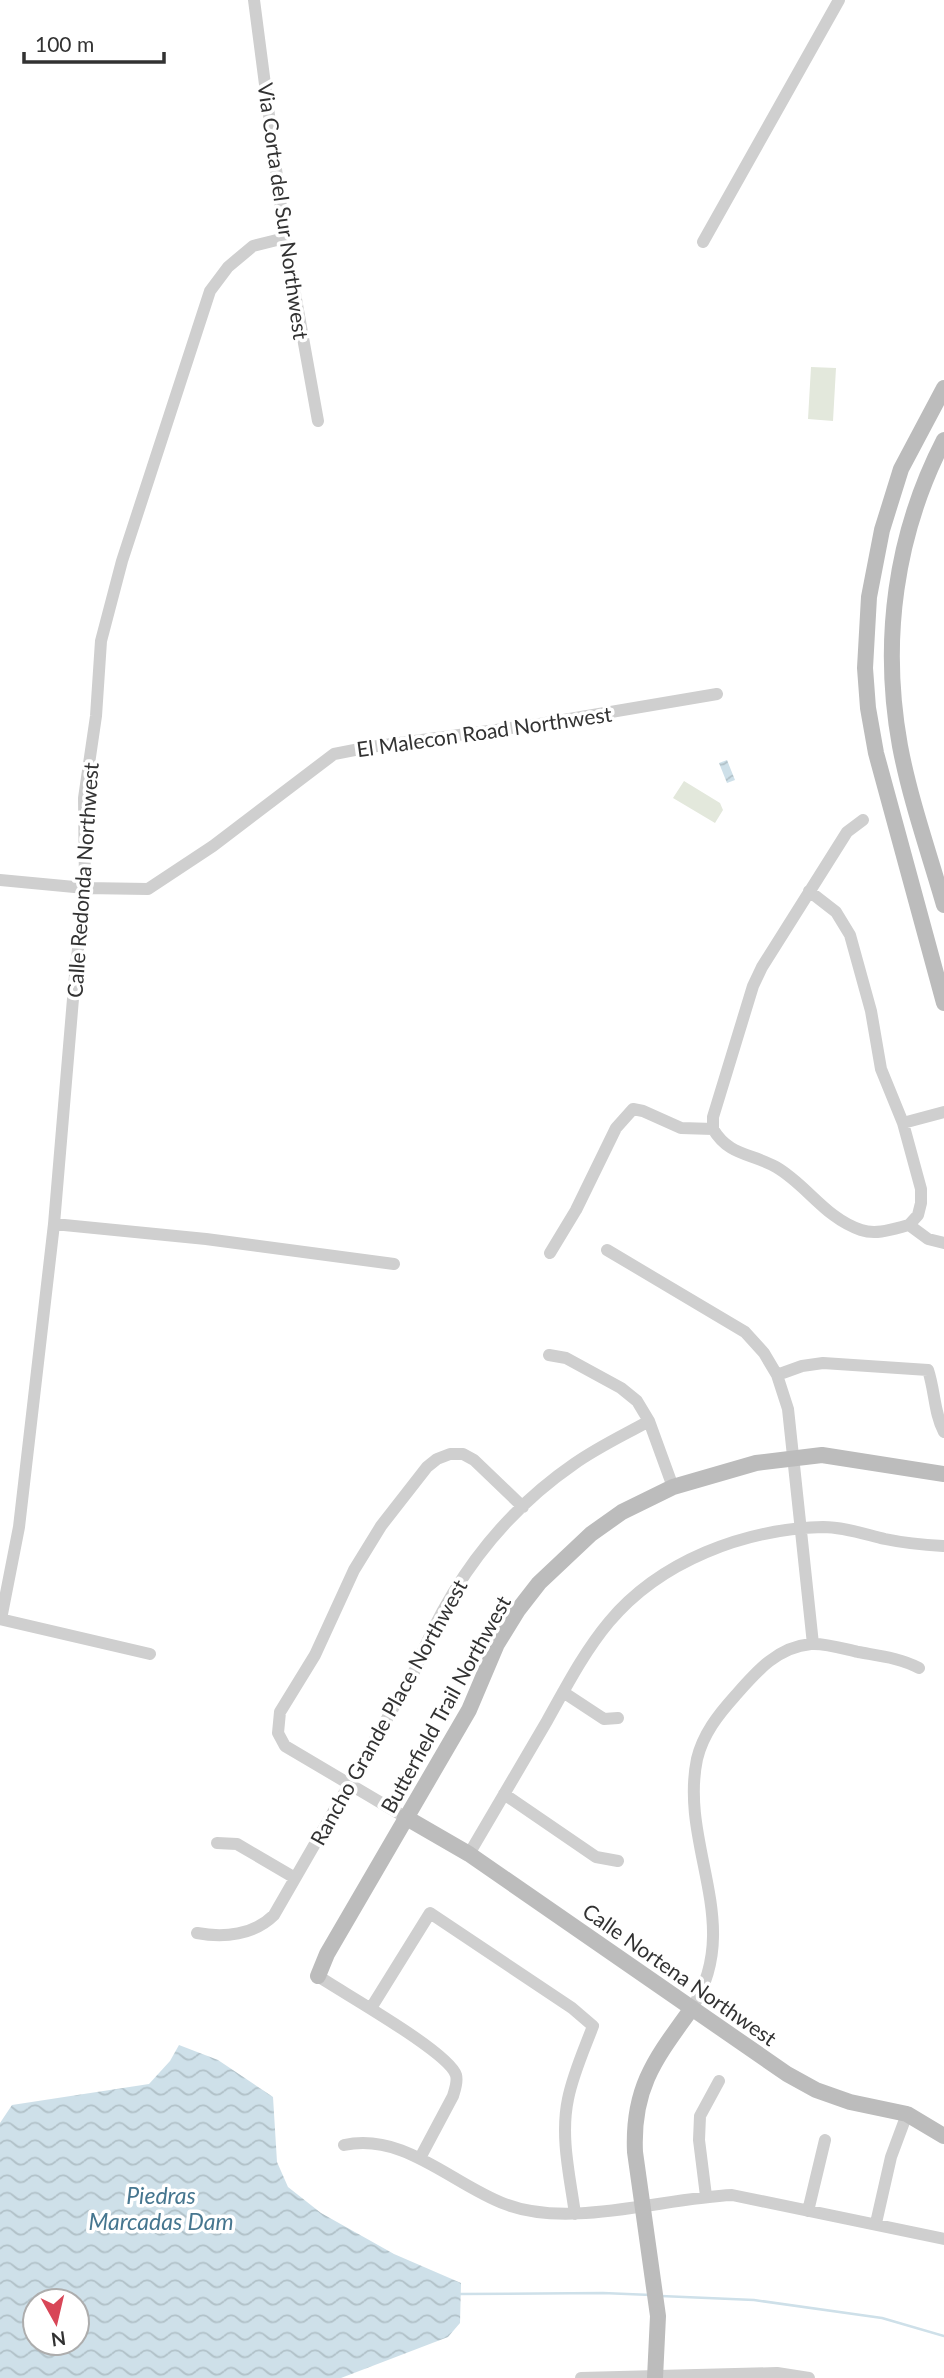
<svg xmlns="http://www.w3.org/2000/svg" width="944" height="2378" viewBox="0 0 944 2378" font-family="Lato,sans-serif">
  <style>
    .grass { fill: #e3e8dc }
    .water { fill: url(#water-waves); fill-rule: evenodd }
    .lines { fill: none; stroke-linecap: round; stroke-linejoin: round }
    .stream { stroke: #cee0e9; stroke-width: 2.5 }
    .street { stroke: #cfcfcf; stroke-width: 12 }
    .secondary { stroke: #bcbcbc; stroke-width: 16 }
    .labels { text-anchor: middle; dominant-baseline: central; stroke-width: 7; stroke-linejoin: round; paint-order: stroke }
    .street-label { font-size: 21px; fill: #323232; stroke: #fff }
    .water-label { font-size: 23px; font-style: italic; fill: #46768f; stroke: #fff }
  </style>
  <defs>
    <pattern id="water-waves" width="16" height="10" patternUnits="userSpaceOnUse" patternTransform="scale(1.75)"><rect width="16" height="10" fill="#cee0e9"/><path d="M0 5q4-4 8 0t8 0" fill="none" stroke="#b1c1c8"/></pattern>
  </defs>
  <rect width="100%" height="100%" fill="#fff"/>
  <path class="grass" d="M811 367 836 368 833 421 808 419Z
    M684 781 720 803 723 810 715 823 673 798Z"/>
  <path class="water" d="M727 760 735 780 727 783 719 763Z
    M179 2045 218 2060 273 2097 277 2162 288 2187 321 2213 394 2254 461 2283 460 2323 448 2337 341 2378H0V2123L12 2105 149 2084 170 2061ZM35 2301H77V2343H35Z"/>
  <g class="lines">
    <path class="stream" d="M458 2294 603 2293 651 2295
      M661 2296 754 2300 882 2318 944 2336"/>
    <path class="street" d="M254 0 285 238 318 421
      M703 242 839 0
      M0 880 85 888 148 889 213 846 334 754 370 747 540 724 717 694
      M809 891 836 912 850 935 871 1011 881 1069 903 1123 921 1189V1203L918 1215 909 1225
      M903 1123 944 1112
      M713 1129V1117L753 986 762 967 847 832 863 820
      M54 1224 206 1239 394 1264
      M607 1250 745 1332 764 1353 777 1375 788 1409 813 1644
      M550 1253 576 1210 616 1128 633 1109 643 1111 681 1128 713 1129C729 1156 751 1153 776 1167 807 1185 825 1218 861 1230 877 1235 893 1229 909 1225L928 1239 944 1243
      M549 1355 566 1358 621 1388 637 1401 649 1421 673 1487
      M777 1375 802 1366 823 1363 928 1370C935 1391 934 1413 944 1432
      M0 1619 150 1654
      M1 1619 19 1527 54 1224 75 975 85 888 84 798 96 716 101 641 122 561 210 291 228 267 253 246 285 238
      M563 1692 604 1719 618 1718
      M504 1794 596 1857 618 1861
      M405 1817 285 1746 278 1733 280 1712 315 1655 354 1570 381 1526 427 1467 437 1459 450 1454H463L474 1460 523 1507
      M217 1843 237 1844 295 1878
      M469 1854C495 1810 521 1765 547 1721 566 1687 584 1652 609 1622 660 1561 744 1529 823 1527 844 1527 864 1534 885 1539 904 1543 924 1545 943 1546
      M197 1933C224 1938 254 1935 274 1915L415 1670C448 1587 500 1515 574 1464 598 1447 624 1435 649 1421
      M318 1976C343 1993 449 2052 456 2075 458 2082 455 2089 453 2096L420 2158
      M371 2008 430 1913 572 2008 593 2026C584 2050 573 2074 568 2099 560 2137 570 2177 575 2214
      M692 2008C745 1924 679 1846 697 1759 703 1734 718 1715 735 1696 756 1672 777 1647 811 1644 826 1643 844 1649 858 1652 880 1656 900 1658 919 1668
      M344 2145C404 2132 452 2184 505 2204 569 2229 663 2198 732 2195L944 2239
      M706 2196 699 2140 700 2116 719 2081
      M808 2211 825 2140
      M876 2223 891 2157 907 2114
      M581 2378 777 2373 809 2378"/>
    <path class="secondary" d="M944 388 901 469 882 530 869 597 865 668 868 708 876 753 944 1003
      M944 440C895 535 881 641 900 746 910 799 929 853 944 905
      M405 1817 469 1854 787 2074 816 2090 850 2102 907 2114 944 2136
      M318 1976 327 1954 469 1710 497 1644 518 1610 539 1583 591 1534 622 1512 673 1487 756 1463 822 1455 944 1474
      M655 2378 658 2316 635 2152C632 2087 656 2058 692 2008"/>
  </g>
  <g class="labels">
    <g class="street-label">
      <text transform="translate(284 211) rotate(82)">Via Corta del Sur Northwest</text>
      <text transform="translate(484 731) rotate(-8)">El Malecon Road Northwest</text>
      <text transform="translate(82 880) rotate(-86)">Calle Redonda Northwest</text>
      <text transform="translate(445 1704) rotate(-61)">Butterfield Trail Northwest</text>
      <text transform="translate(388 1712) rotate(-61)">Rancho Grande Place Northwest</text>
      <text transform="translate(680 1974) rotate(35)">Calle Nortena Northwest</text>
    </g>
    <g class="water-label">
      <text x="161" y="2195">Piedras<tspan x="161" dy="26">Marcadas Dam</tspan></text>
    </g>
  </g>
  <g transform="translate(56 2322) rotate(172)"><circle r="33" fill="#ffffff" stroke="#adadad" stroke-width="2"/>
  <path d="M0-5L12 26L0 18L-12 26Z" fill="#d84657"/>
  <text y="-10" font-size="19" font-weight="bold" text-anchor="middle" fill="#323232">N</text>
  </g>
  <path d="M24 52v10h140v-10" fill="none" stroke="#323232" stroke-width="3.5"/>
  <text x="35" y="52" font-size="21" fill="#323232" stroke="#ffffff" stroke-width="5" paint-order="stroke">100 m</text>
</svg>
